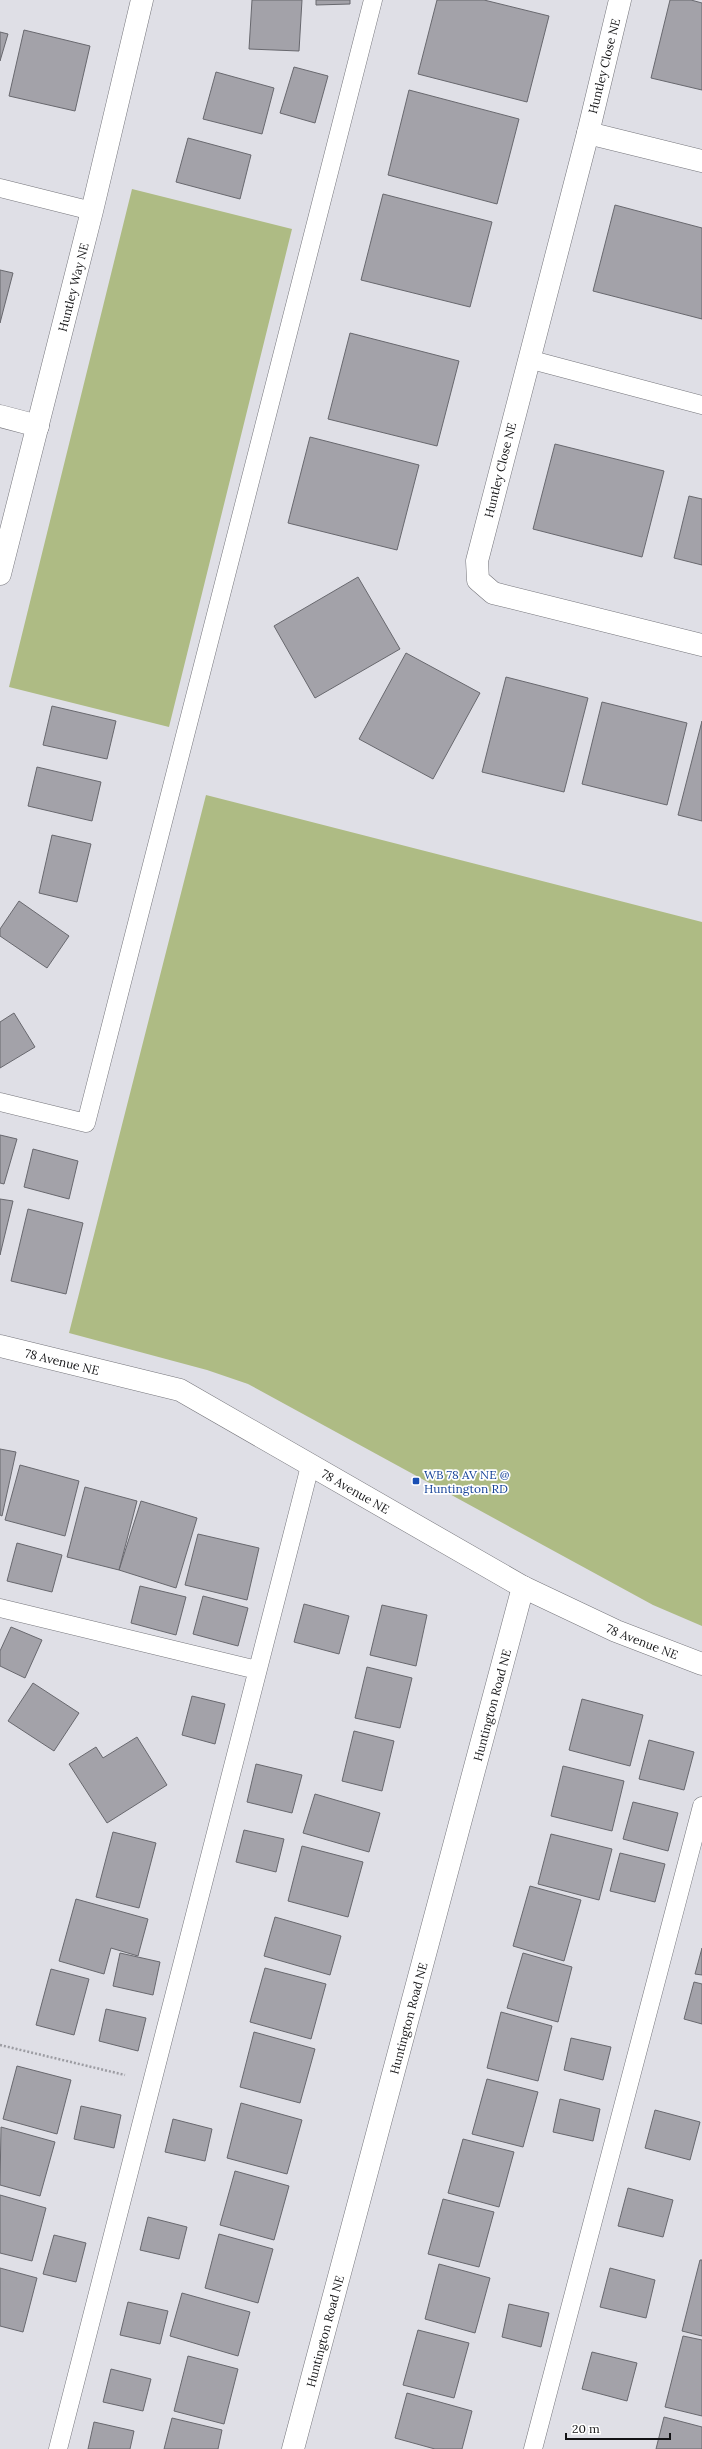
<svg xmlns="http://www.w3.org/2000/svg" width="702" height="2449" viewBox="0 0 702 2449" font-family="Lora,serif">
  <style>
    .green { fill: #aebb84 }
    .building { fill: #a3a2a9; stroke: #68686e }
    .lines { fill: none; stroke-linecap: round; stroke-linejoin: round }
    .lane-casing { stroke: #75757b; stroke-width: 19 }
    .street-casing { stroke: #75757b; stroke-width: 23 }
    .path { stroke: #9c9ca2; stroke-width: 2.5; stroke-dasharray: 2 2; stroke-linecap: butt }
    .lane { stroke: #fff; stroke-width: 18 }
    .street { stroke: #fff; stroke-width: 22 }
    .transit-dot { fill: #1a4fb4; stroke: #fff; stroke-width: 1.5 }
    .labels { text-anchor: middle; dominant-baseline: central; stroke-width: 3.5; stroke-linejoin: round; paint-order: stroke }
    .street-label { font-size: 12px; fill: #131315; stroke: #fff }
    .transit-label { font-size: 12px; fill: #164399; stroke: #fff; text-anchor: start }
  </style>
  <rect width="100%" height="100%" fill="#dfdfe6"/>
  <path class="green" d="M132 189 292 229 169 727 9 687Z
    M206 795 702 922V1626L653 1605 248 1384 207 1370 69 1333Z"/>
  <path class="building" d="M252 0H302L299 51 249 49Z
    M316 0H350V4L316 5Z
    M437 0H484L549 16 527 102 418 74Z
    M670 0H691L702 3V90L651 78Z
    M24 30 90 46 75 111 9 96Z
    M0 32 8 34 0 61Z
    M294 67 328 76 315 123 280 113Z
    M216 72 274 88 262 134 203 119Z
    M409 90 519 119 497 204 388 175Z
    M188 138 251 155 240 199 176 182Z
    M383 194 492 222 470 307 361 280Z
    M615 205 702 228V319L593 291Z
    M0 270 13 273 0 323Z
    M350 333 459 361 437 446 328 419Z
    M310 437 419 465 397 550 288 523Z
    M555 444 664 471 642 557 533 529Z
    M689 496 702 499V565L674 558Z
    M358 577 400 649 315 698 274 626Z
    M406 653 480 693 433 779 359 739Z
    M506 677 588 698 564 792 482 772Z
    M602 702 687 723 667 805 582 784Z
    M52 706 116 721 107 759 43 745Z
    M702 721V821L678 815Z
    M37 767 101 782 92 821 28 806Z
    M52 835 91 844 77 902 39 893Z
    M19 901 69 936 47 968 0 936V929Z
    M14 1013 35 1047 0 1068V1022Z
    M0 1135 17 1139 4 1184 0 1183Z
    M33 1149 78 1161 69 1199 24 1187Z
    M0 1199 13 1201 0 1255Z
    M28 1209 83 1223 66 1294 11 1281Z
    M0 1449 16 1452 2 1516 0 1515Z
    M20 1465 79 1481 65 1536 5 1520Z
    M85 1487 137 1501 119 1570 67 1557Z
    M141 1501 197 1518 176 1588 119 1570Z
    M198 1534 259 1548 247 1600 185 1585Z
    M17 1543 62 1555 52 1592 7 1581Z
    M140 1586 186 1597 176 1635 131 1623Z
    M203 1596 248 1608 238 1646 193 1634Z
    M304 1604 349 1616 339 1654 294 1642Z
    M382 1605 427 1615 416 1666 370 1655Z
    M11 1627 42 1640 25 1678 0 1666V1651Z
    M367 1667 412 1678 400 1728 355 1718Z
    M33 1683 79 1713 54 1751 8 1721Z
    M192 1696 225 1704 215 1744 182 1735Z
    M582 1699 643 1715 630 1766 569 1750Z
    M354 1731 394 1741 382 1791 342 1781Z
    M137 1737 167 1785 107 1823 69 1764 96 1747 103 1758Z
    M649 1740 694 1752 684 1790 639 1779Z
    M256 1764 302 1775 292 1813 247 1802Z
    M563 1766 624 1781 612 1831 551 1816Z
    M315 1794 380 1813 369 1852 303 1833Z
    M633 1802 678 1813 668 1851 623 1839Z
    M244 1830 284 1839 276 1872 236 1862Z
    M113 1832 156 1843 139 1908 96 1897Z
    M551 1834 612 1849 599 1900 538 1884Z
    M302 1846 363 1862 348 1917 288 1901Z
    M620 1853 665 1864 655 1902 610 1891Z
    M530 1886 581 1900 564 1961 513 1946Z
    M76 1899 148 1919 138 1956 111 1948 104 1974 59 1961Z
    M275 1917 341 1936 330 1975 264 1956Z
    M702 1948V1975L695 1974Z
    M120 1953 160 1962 153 1995 113 1986Z
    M523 1953 572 1967 558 2022 507 2008Z
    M265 1968 326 1984 311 2039 250 2022Z
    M51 1969 89 1979 74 2035 36 2025Z
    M694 1982 702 1984V2024L684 2019Z
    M106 2009 146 2018 138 2051 99 2041Z
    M501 2012 552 2026 538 2081 487 2068Z
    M254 2032 315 2049 300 2103 240 2087Z
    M571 2038 611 2047 603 2080 564 2070Z
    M17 2066 71 2080 57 2134 3 2119Z
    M487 2079 538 2092 523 2147 472 2134Z
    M560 2099 600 2109 593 2141 553 2132Z
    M241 2103 302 2120 287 2174 227 2158Z
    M81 2106 121 2115 114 2148 74 2139Z
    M655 2110 700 2122 690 2160 645 2148Z
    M173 2119 212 2129 205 2161 165 2152Z
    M1 2127 55 2142 40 2196 0 2185Z
    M463 2139 514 2152 499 2207 448 2193Z
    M235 2171 289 2186 274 2240 220 2225Z
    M628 2188 673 2200 663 2237 618 2226Z
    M0 2195 46 2208 32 2261 0 2253Z
    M443 2199 494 2212 479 2267 428 2254Z
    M148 2217 187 2227 179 2259 140 2250Z
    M219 2234 273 2249 258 2303 205 2288Z
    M54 2235 86 2243 76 2282 43 2274Z
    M700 2260H702V2336L682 2331Z
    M439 2264 490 2278 475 2333 425 2319Z
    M0 2268 37 2278 23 2332 0 2326Z
    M610 2268 655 2280 646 2318 600 2307Z
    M182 2293 250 2312 238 2356 170 2336Z
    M128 2302 168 2311 160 2344 120 2335Z
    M509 2304 549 2313 541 2347 502 2337Z
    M418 2330 469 2343 454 2398 403 2385Z
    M683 2336 702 2340V2416L665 2407Z
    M592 2352 637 2363 627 2401 582 2389Z
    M188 2356 238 2369 224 2424 174 2411Z
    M111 2369 151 2379 143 2411 103 2402Z
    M407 2393 472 2411 462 2449H435L395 2438Z
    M664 2417 702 2427V2449H656Z
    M172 2418 222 2430 218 2449H164Z
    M94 2422 134 2431 130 2449H88Z"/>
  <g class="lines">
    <defs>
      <path id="lane" d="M0 188 92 211
        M528 359 702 405
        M0 1102 86 1123 373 0
        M0 1608 257 1670
        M58 2449 310 1466
        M533 2449 702 1806"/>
      <g id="street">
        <path d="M620 0 588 133 477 561 478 580 493 593 702 645"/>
        <path d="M588 133 702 161"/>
        <path d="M0 416 38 426"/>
        <path id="s1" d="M0 574 92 211 142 0"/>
        <path id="s2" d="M0 1346 180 1390 523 1587 616 1631 702 1664"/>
        <path id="s3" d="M293 2449 523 1587"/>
      </g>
    </defs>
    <use href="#lane" class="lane-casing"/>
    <use href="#street" class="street-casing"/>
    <path class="path" d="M0 2045 125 2075"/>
    <use href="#lane" class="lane"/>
    <use href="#street" class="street"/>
  </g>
  <rect class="transit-dot" x="412" y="1477" width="8" height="8" rx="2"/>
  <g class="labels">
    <g class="street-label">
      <text transform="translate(604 66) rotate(-76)">Huntley Close NE</text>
      <text stroke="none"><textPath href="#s1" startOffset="296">Huntley Way NE</textPath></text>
      <text transform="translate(500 470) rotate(-76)">Huntley Close NE</text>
      <text stroke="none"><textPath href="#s2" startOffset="64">78 Avenue NE</textPath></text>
      <text stroke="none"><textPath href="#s2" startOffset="388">78 Avenue NE</textPath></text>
      <text stroke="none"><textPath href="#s2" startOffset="712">78 Avenue NE</textPath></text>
      <text stroke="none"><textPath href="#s3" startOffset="770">Huntington Road NE</textPath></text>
      <text stroke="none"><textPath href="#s3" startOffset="446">Huntington Road NE</textPath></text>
      <text stroke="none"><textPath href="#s3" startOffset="122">Huntington Road NE</textPath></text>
    </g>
    <g class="transit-label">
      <text x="424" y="1474">WB 78 AV NE @<tspan x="424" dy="14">Huntington RD</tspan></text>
    </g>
  </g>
  <path d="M566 2433v6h104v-6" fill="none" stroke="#131315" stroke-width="2"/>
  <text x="572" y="2433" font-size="12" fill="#131315" stroke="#ffffff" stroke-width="3" paint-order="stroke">20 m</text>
</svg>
